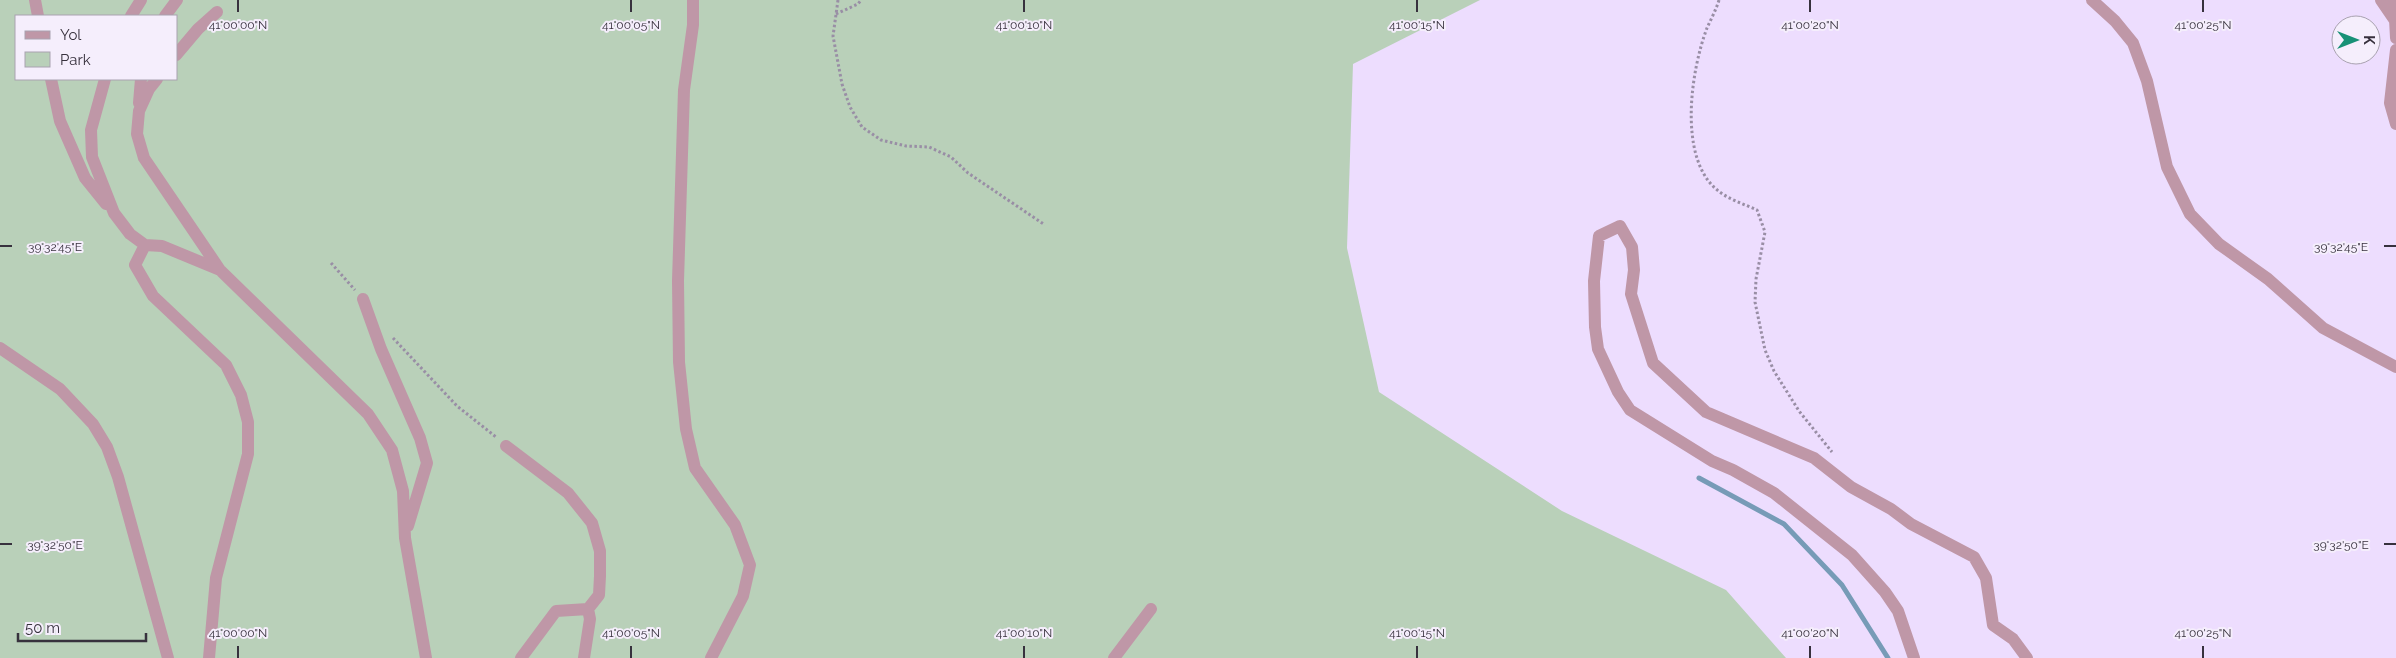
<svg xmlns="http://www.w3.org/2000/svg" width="2396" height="658" viewBox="0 0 2396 658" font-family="Raleway,sans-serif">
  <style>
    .green { fill: #b9d0b9; fill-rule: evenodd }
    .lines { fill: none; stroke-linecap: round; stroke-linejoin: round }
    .stream { stroke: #779bb7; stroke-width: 5 }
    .path { stroke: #998ea5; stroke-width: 3; stroke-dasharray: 2.5 2.5; stroke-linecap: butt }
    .street { stroke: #bf97a7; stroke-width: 12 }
    .ticks { fill: none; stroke: #37313d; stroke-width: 2 }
    .ticks-label { font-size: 12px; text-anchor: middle; fill: #37313d; stroke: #f5eefc; stroke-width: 4; stroke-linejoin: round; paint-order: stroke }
  </style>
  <rect width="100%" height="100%" fill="#edddfe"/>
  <path class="green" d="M0 0H1480L1353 64 1347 248 1379 392 1562 511 1726 590 1786 658H0ZM16 16H176V79H16Z"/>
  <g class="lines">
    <path class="stream" d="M1699 478 1784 524 1842 585 1888 658"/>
    <path class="path" d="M838 0 833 36 842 84 850 107 862 127 881 140 906 146 929 147 951 157 968 173 1045 225
      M1719 0C1716 10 1711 19 1707 28 1691 70 1678 156 1716 189 1727 199 1744 204 1757 210L1765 232 1756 279 1755 302 1765 350 1774 371 1799 411 1832 452
      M836 14 858 4 861 0
      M331 263 355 290
      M393 338 457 406 496 437"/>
    <path class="street" d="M35 0 38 16
      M693 0V25L684 90 678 281 679 362 686 429 695 468 735 525 750 565 743 596 711 658
      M2092 0 2115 21 2133 43 2147 81 2167 167 2190 214 2219 244 2268 279 2323 328 2396 367
      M2381 0 2394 19
      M2394 0 2396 38
      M131 16 141 0
      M165 16 177 0
      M2396 50 2390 103 2396 124
      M176 55 198 29 217 12
      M51 79 60 121 85 178 106 204
      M105 79 91 130 92 157 114 213 130 234 145 245 162 246 220 270 368 414 392 450 403 491 405 538 426 658
      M157 79 149 89 139 111 137 134 144 158 220 270
      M139 103 141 79
      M145 245 135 265 153 296 226 365 241 395 248 422V454L216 578 209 658
      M363 299 381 349 420 438 427 463 408 526
      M0 348 60 389 93 424 107 447 118 477 168 658
      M506 446 568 493 592 523 600 551V576L599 595 588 609 556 611 521 658
      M584 658 590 619 588 609
      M1114 658 1151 609
      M1914 658 1898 611 1885 592 1852 555 1774 493 1733 470 1712 461 1630 410 1618 392 1598 349 1595 327 1594 281 1599 236 1620 226 1632 247 1634 270 1631 294 1653 363 1706 412 1814 458 1851 487 1891 509 1911 524 1974 557 1986 578 1993 625 2013 639 2027 658"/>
  </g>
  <path class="ticks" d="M238 0V12M631 0V12M1024 0V12M1417 0V12M1810 0V12M2203 0V12M0 246H12M2384 246H2396M0 544H12M2384 544H2396M238 646V658M631 646V658M1024 646V658M1417 646V658M1810 646V658M2203 646V658"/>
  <g class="ticks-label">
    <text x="238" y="29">41°00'00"N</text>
    <text x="631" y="29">41°00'05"N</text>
    <text x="1024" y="29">41°00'10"N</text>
    <text x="1417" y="29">41°00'15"N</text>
    <text x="1810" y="29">41°00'20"N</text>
    <text x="2203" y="29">41°00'25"N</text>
    <text x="2341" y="251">39°32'45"E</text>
    <text x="55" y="251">39°32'45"E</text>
    <text x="2341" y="549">39°32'50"E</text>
    <text x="55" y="549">39°32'50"E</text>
    <text x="238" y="637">41°00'00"N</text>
    <text x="631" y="637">41°00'05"N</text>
    <text x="1024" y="637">41°00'10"N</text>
    <text x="1417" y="637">41°00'15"N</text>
    <text x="1810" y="637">41°00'20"N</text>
    <text x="2203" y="637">41°00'25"N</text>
  </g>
  <rect x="15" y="15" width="162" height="65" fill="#f5eefc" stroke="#a9a2b0"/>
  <rect x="25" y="31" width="25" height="8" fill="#bf97a7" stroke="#a9a2b0"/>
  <text x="60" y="40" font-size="15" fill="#37313d">Yol</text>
  <rect x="25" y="52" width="25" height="15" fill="#b9d0b9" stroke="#a9a2b0"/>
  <text x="60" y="65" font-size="15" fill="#37313d">Park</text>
  <g transform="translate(2356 40) rotate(90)"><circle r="24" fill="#f5eefc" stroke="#a9a2b0"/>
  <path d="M0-4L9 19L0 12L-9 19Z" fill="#179176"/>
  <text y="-8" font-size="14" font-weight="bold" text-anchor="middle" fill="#37313d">K</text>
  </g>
  <path d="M18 633v8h128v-8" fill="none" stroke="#37313d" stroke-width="2.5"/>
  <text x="25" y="633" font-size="15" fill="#37313d" stroke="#f5eefc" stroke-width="4" paint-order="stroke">50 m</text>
</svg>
